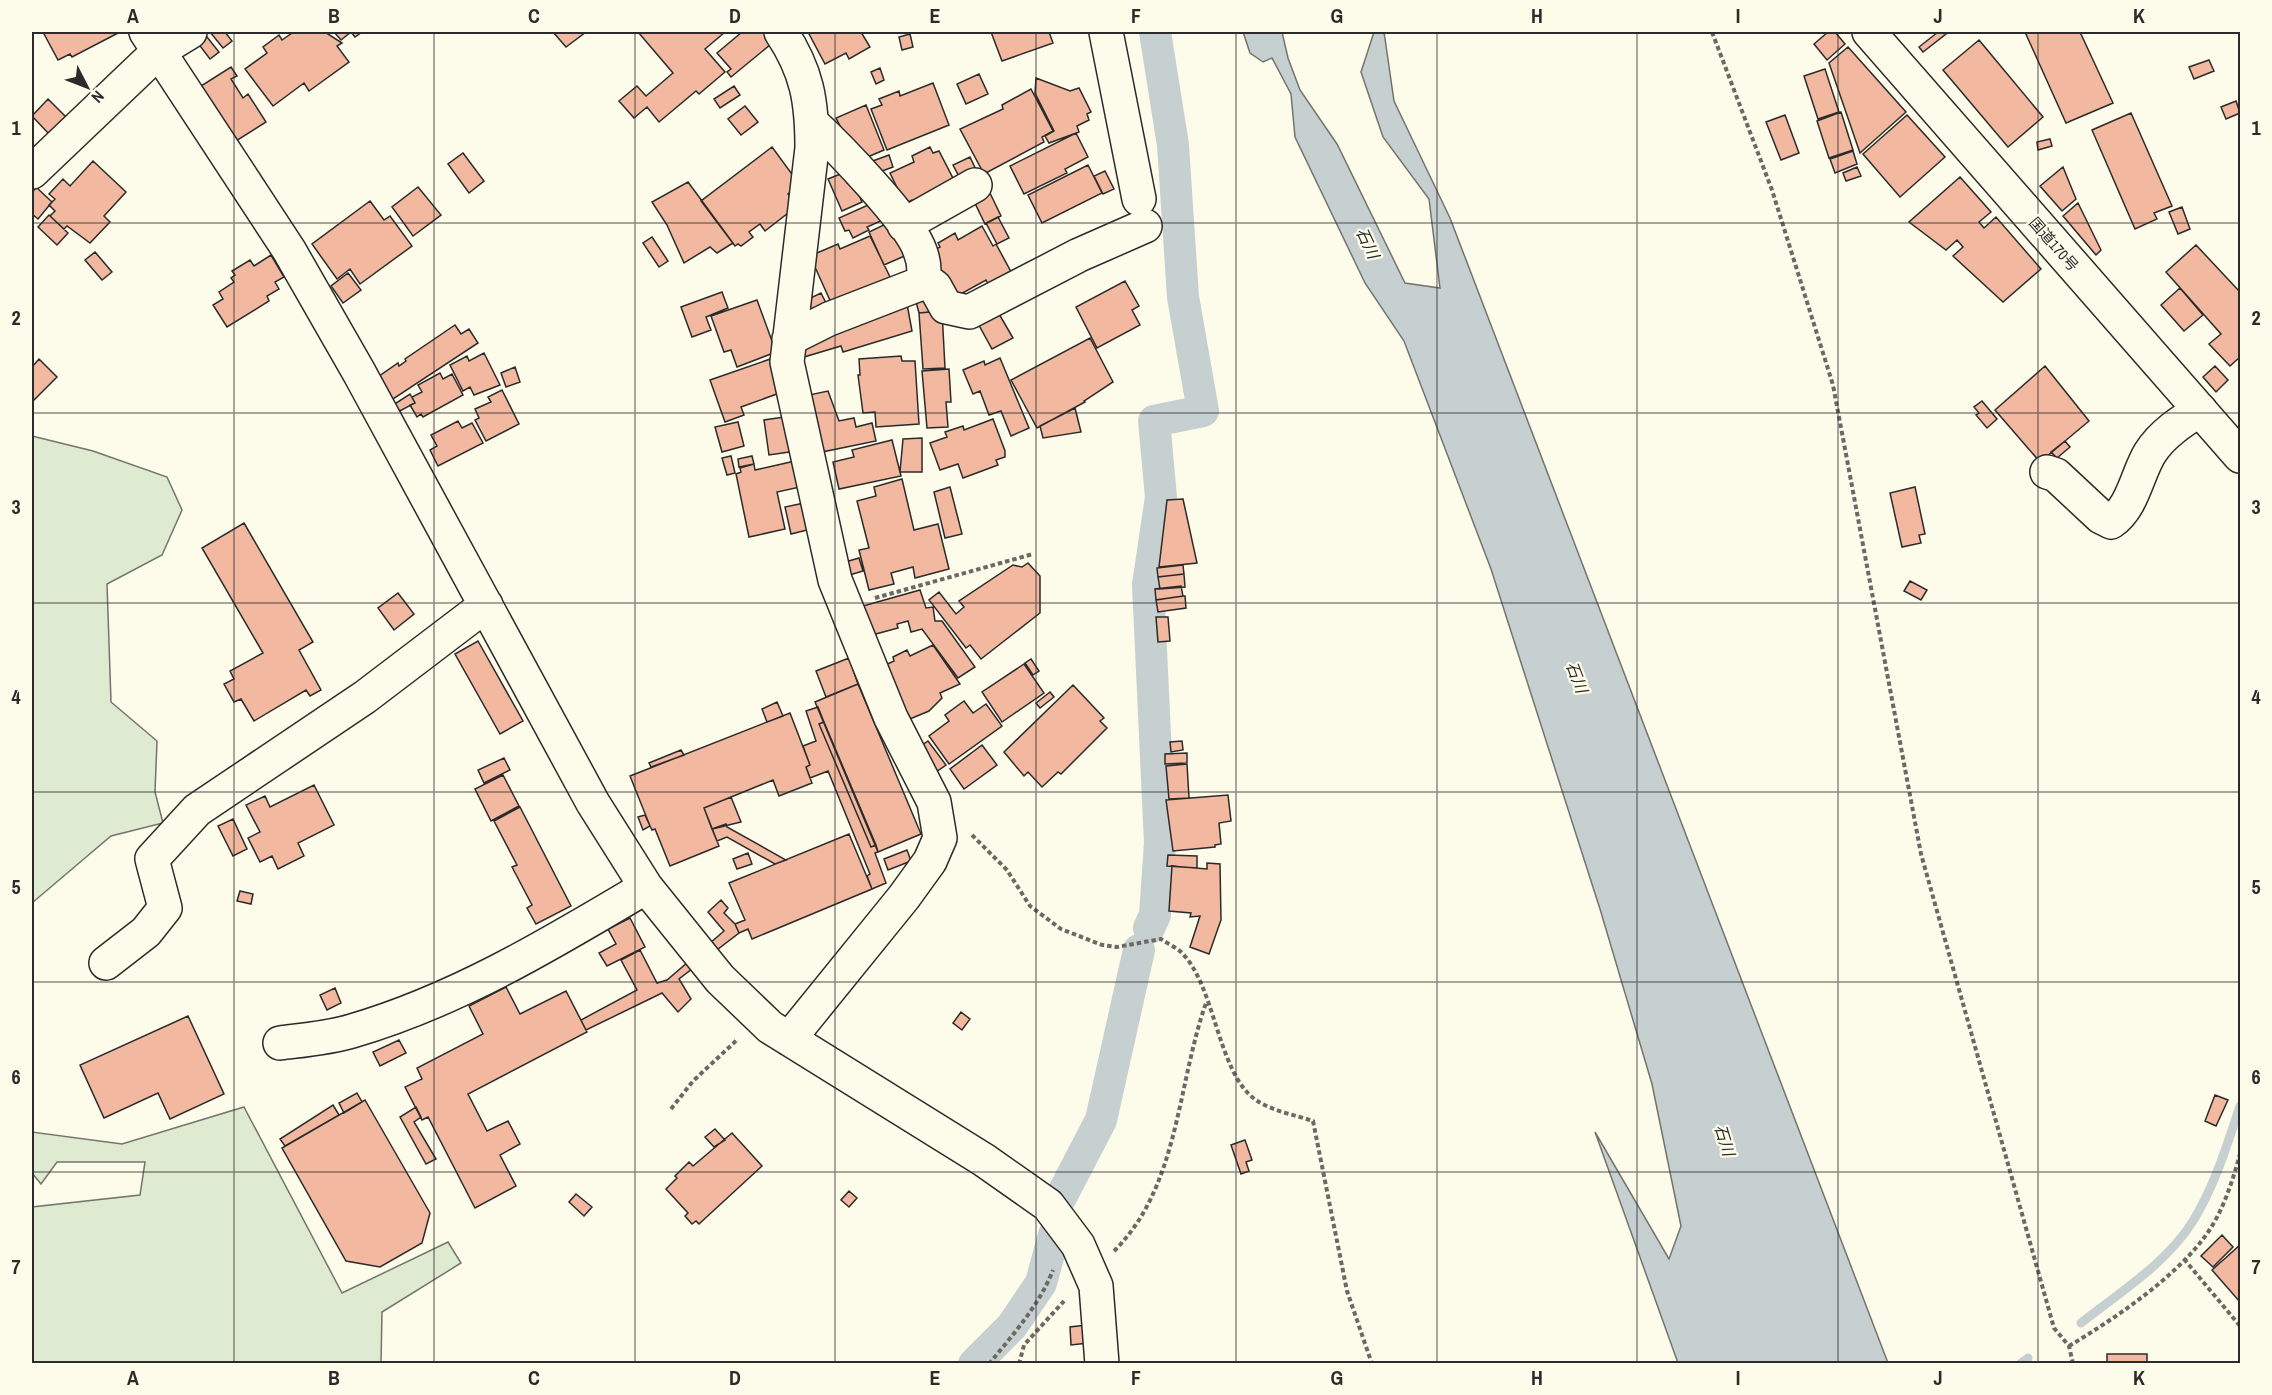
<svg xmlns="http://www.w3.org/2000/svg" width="2272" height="1395" viewBox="0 0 2272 1395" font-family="'Archivo Narrow','Noto Sans JP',sans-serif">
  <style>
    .green { fill: #deebd1; stroke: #74746e; stroke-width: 1.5 }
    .water { fill: #c7d0d0; stroke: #74746e; stroke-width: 1.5 }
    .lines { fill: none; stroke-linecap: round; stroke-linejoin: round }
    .stream { stroke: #c7d0d0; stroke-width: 9 }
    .canal { stroke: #c7d0d0; stroke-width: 32 }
    .building { fill: #f2b8a0; stroke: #2b2b2b; stroke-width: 1.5 }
    .minor-casing { stroke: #2b2b2b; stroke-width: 36 }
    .highway-casing { stroke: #2b2b2b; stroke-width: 36 }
    .path { stroke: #6a6964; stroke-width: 4; stroke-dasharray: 4.5 3; stroke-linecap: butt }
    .minor { stroke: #fdfbea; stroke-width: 33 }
    .highway { stroke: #fdfbea; stroke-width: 33 }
    .grid { fill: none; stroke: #2b2b2b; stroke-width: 1.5; stroke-opacity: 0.55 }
    .labels { text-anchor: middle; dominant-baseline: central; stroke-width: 4.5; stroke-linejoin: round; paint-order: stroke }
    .street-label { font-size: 15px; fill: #2b2b2b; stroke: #fdfbea }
    .water-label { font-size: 16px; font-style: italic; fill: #2b2b2b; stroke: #fdfbea }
    .neatline { fill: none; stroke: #2b2b2b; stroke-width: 2 }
    .grid-label { font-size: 20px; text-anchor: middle; font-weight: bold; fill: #2b2b2b }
  </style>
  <rect width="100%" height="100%" fill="#fdfbea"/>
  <path class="green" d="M32 436 93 451 167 477 182 510 162 555 107 584 111 702 157 741 155 792 163 823 111 836 32 903Z
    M244 1107 342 1293 448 1242 461 1263 382 1312 381 1363H32V1207L140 1195 145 1162H57L41 1184 32 1173V1132L122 1144Z"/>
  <path class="water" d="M1243 32H1282L1288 58 1300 90 1337 144 1405 283 1440 288 1429 199 1383 137 1361 72 1374 32H1384L1394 101 1450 218 1888 1363H1678L1595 1132 1669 1259 1681 1226 1652 1084 1600 909 1491 569 1404 341 1365 283 1295 137 1291 94 1272 58 1263 62 1250 53Z"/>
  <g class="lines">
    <path class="stream" d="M2081 1323C2119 1293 2167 1263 2193 1221 2215 1185 2227 1145 2240 1106
      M2020 1364 2028 1358"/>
    <path class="canal" d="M1149 928 1155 915 1160 843 1148 585 1161 497 1154 421 1203 411 1183 297 1173 145 1155 32
      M1061 1197 1101 1120 1139 950
      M974 1364 1012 1326 1041 1283 1054 1235"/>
  </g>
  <path class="building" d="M43 32H120L72 57 70 54 58 60Z
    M203 32 219 52 210 59 194 38Z
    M210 32H225L232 41 223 48Z
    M289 32H325L342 43 337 46 349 62 309 91 304 83 273 106 245 69 267 53 263 47 279 35 282 40 292 33Z
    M334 32H362L355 37 351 32 341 40Z
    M553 32H586L566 47Z
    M638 32H725L705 49 725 72 699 94 696 91 659 122 647 107 634 118 619 101 637 86 646 96 673 73Z
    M742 32H770L776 40 731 77 727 72 731 69 717 53Z
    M808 32H861L870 47 849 59 846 53 825 64Z
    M991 32H1049L1053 43 1002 61Z
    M1828 32H1835L1845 44 1827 60 1814 44Z
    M1938 32 1946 34 1923 52 1919 47Z
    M2025 32H2080L2113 103 2066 123Z
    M910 34 913 47 902 50 899 37Z
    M1979 40 2043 117 2008 147 1943 70Z
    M1848 47 1906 112 1860 153 1829 63Z
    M2209 60 2214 71 2194 79 2189 67Z
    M231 67 237 76 231 79 243 98 248 94 266 122 236 141 201 86Z
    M880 68 884 80 876 84 871 72Z
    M1825 69 1839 112 1818 119 1804 76Z
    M979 74 988 94 966 104 957 84Z
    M1036 78 1070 91 1079 88 1091 112 1087 114 1089 120 1077 126 1079 132 1049 143 1045 136 1054 131 1035 93Z
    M933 83 949 125 887 150 871 109 882 105 879 99 899 91 900 96Z
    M734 86 740 95 720 108 714 99Z
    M1031 89 1053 131 1042 137 1044 142 984 174 960 129 1003 109 1002 105Z
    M48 99 66 117 49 134 32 116Z
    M2236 101 2240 113 2226 119 2221 107Z
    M866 105 884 150 858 161 836 118Z
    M745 106 758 122 741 135 728 119Z
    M1841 112 1853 150 1829 158 1817 121Z
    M2131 113 2172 206 2154 213 2157 219 2135 229 2092 130Z
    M1785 115 1799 153 1781 160 1766 122Z
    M1907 115 1945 157 1900 197 1863 154Z
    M1076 133 1088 157 1065 169 1067 173 1024 194 1010 166Z
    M2050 139 2052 146 2038 150 2037 142Z
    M772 147 800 185 788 194 797 206 765 231 760 224 749 232 753 237 741 246 738 244 735 246 701 201Z
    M930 147 933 153 939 151 957 186 915 206 912 200 905 204 890 173 914 162 912 156Z
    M1853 151 1857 164 1835 173 1830 159Z
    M463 153 484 181 469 193 448 164Z
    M889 155 893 167 874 174 870 162Z
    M970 157 978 174 962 182 953 165Z
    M93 161 126 192 104 216 110 222 90 243 67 226 64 229 50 216 55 211 49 205 55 199 49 194 63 179 70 186Z
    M1088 165 1102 193 1042 223 1028 195Z
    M1857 167 1861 176 1846 181 1843 173Z
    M2063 167 2076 199 2062 211 2040 186Z
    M1105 171 1114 189 1103 194 1094 176Z
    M843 173 847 183 853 181 862 202 842 211 828 179Z
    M1960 177 1991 212 1979 222 1984 228 1996 217 2041 269 2003 302 1953 256 1963 247 1957 240 1946 250 1909 222Z
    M688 182 733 243 717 253 710 247 684 263 667 225 652 202Z
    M36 187 52 202 38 219 32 214V193Z
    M418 187 441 215 413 236 392 207Z
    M989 191 1001 216 985 224 973 199Z
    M370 201 384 220 390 216 412 246 360 284 350 269 337 279 312 244Z
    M877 201 885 219 867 227 869 230 853 238 849 230 845 231 839 218Z
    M2078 203 2101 250 2096 255 2063 216Z
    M2182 207 2190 229 2178 234 2169 212Z
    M49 215 68 233 57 245 38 227Z
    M998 217 1009 238 997 244 986 223Z
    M894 220 909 254 884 265 869 232Z
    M982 226 993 246 996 244 1016 281 993 293 986 280 950 300 925 255 940 247 938 243 955 233 958 240Z
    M870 236 894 285 833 307 810 256 838 244 840 249Z
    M652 237 668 261 659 267 643 243Z
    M2196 245 2240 292V357L2230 366 2209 344 2221 334 2166 272Z
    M95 252 112 272 102 280 85 260Z
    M271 255 284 277 275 282 279 289 267 296 269 301 227 327 213 305 223 299 219 292 234 282 231 278 235 275 232 271 250 260 254 266Z
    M348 273 361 290 343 303 331 286Z
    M1125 281 1139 306 1132 310 1140 325 1097 348 1076 307Z
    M2180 288 2203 315 2184 331 2161 305Z
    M722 292 728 308 706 317 711 330 692 337 681 307Z
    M821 293 830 311 811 320 802 302Z
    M915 298 938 302V311L919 313Z
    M757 300 776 352 737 367 731 350 724 352 711 316Z
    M907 304 912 331 843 352 841 346 804 357 799 343Z
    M995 307 1013 338 992 349 975 318Z
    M942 311 945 368 923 369 919 313Z
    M455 325 461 334 469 329 478 343 390 401 375 379 398 363 399 366 406 361 405 359Z
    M1090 338 1113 382 1084 401 1085 402 1037 428 1011 380Z
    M484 353 500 385 474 395 470 387 463 391 450 365 467 356 469 361Z
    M901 356 902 361H915L919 424 876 427 875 412 863 413 858 375H860L859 359Z
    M776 357 788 390 741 407 744 415 725 422 710 380Z
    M1000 358 1029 428 1011 436 1001 411 989 415 980 391 973 394 963 370 984 361 985 365Z
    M39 359 57 377 32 402V367Z
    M2045 366 2089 421 2040 462 1995 410Z
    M2215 366 2228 380 2216 392 2203 377Z
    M515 367 520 382 506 387 501 373Z
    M949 369 951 402H946L948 427 927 428 922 371Z
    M440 373 443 379 452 374 463 395 423 417 421 414 417 417 410 405 415 403 412 397 422 392 418 385Z
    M502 390 519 424 486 441 475 420 479 418 475 409 491 402 488 397Z
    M828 391 839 421 854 418 856 427 872 423 876 441 817 453 804 396Z
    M410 394 415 403 394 414 390 407Z
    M1982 401 1997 419 1987 428 1976 415 1979 413 1974 407Z
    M1075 408 1081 432 1043 438 1040 426Z
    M791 416 796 451 769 455 764 420Z
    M993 419 1005 451V457L996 460 998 465 963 478 958 464 940 470 930 443 947 437 945 432 963 426 964 430Z
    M458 421 462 428 472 423 483 443 438 466 430 450 437 446 431 435Z
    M738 422 744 446 722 452 715 427Z
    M922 438V472H900L903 439Z
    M892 440 901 476 839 489 833 462 854 457 852 450Z
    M2065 441 2070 447 2057 458 2051 452Z
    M731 456 735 473 727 475 722 458Z
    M752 456 754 464 739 467 738 459Z
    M795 461 800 487 777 492 785 529 749 537 736 474 741 472 740 468 754 464 755 470Z
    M902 479 914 530 938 524 949 569 915 578 913 567 891 573 894 584 869 590 859 550 869 548 857 501 876 496 874 487Z
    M950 487 962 534 945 538 934 492Z
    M1915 487 1925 534 1919 535 1921 543 1902 547 1890 493Z
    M1183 499 1197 563 1159 567 1167 500Z
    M809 502 815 528 791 534 785 507Z
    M244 523 313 642 299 650 321 690 310 696 306 690 254 721 241 699 234 702 224 684 234 679 230 671 263 653 202 548Z
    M859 558 863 571 846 576 842 563Z
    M1028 563 1040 576V613L981 659 970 645 966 648 929 600 939 592 956 614 964 607 959 601 1013 565 1022 567Z
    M1183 565 1184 574 1158 577 1157 568Z
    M1184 574 1185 587 1160 589 1158 577Z
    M1910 581 1927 590 1921 600 1904 591Z
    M1181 586 1183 596 1156 600 1155 589Z
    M920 590 926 608 933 607 935 621H942L975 667 958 678 922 629 911 632 908 621 897 624 898 628 872 635 863 606Z
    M398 593 414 614 394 630 378 608Z
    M1183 596H1185L1186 608 1158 612 1156 600Z
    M1156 617H1168L1170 641 1158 642Z
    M478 641 523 721 500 734 455 654Z
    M933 645 960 684 940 693 942 698 929 711 905 721 881 667 894 661 893 657 907 650 910 656Z
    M849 658 858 684 826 697 816 671Z
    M1031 659 1039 671 1033 675 1025 663Z
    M1024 664 1044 693 1002 722 982 692Z
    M858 684 921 834 878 852 815 702Z
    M1073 685 1104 718 1100 721 1107 728 1061 774 1058 772 1042 787 1028 772 1024 776 1004 752Z
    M1050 692 1054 697 1040 708 1036 703Z
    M964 701 973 713 986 704 1002 726 949 764 929 736 949 721 945 715Z
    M777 702 783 716 767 722 762 709Z
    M818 707 824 722 819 724 871 847 876 845 878 852 875 853 886 883 872 889 867 876 870 874 828 771 810 778 806 767 810 765 803 746 816 741 806 711Z
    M790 713 810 765 806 767 812 783 779 796 773 780 704 808 719 846 670 866 655 829 652 830 650 826 630 776Z
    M824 722 876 845 871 847 819 724Z
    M928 741 946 765 936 772 931 766 934 765 921 746Z
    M1182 741 1183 750 1171 752 1170 742Z
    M982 745 997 765 964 789 950 769Z
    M681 750 684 755 651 767 649 763Z
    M1187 753V763L1165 764V754Z
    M504 758 510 770 484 783 478 770Z
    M1187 764 1189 798 1169 799 1166 766Z
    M503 775 519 806 491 821 475 789Z
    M314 785 334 825 298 843 304 856 278 869 272 856 260 862 248 838 260 832 246 805 265 796 270 807Z
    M1228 795 1231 821 1219 823 1221 844 1215 845V847L1173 851 1166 800Z
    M731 797 741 822 712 829 704 808Z
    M520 807 571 906 536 924 527 908 532 905 512 867 517 865 494 821Z
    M645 815 650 826 643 830 638 817Z
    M233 819 247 849 233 856 218 826Z
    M726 824 727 827 786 860 775 864 727 837 717 841 712 829Z
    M849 834 872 889 752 939 748 929 739 933 735 924 745 920 729 883Z
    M907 850 911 861 888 870 884 859Z
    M748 853 752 864 737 869 733 859Z
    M1168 855 1197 856V868L1167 866Z
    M1207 863 1220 864 1221 920 1209 954 1190 947 1200 916 1190 917 1191 913 1169 911 1172 866 1207 869Z
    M240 891 253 894 251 904 237 901Z
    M721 900 728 908 724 913 735 924 739 933 679 979 691 999 678 1012 662 993 586 1030 581 1020 637 990 621 960 640 950 657 983 667 980 724 931 708 912Z
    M630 918 645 947 607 966 599 953 616 944 608 929Z
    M506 987 520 1014 566 991 587 1032 468 1094 487 1131 508 1121 520 1144 500 1155 516 1186 475 1208 428 1117 422 1120 405 1087 422 1079 417 1068 483 1034 469 1006Z
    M335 988 341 1003 327 1010 320 995Z
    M961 1012 970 1019 962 1030 953 1023Z
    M188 1016 224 1094 170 1119 158 1093 104 1118 80 1065Z
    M399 1040 406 1053 380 1066 373 1052Z
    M357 1093 362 1102 344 1113 339 1103Z
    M2215 1095 2228 1100 2216 1126 2205 1121Z
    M365 1100 430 1213 422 1243 380 1267 346 1261 282 1148Z
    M333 1105 339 1115 285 1146 280 1139Z
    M416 1107 421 1117 414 1122 436 1159 426 1164 400 1117Z
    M715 1129 725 1140 714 1147 705 1137Z
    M732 1133 762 1166 699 1224 696 1221 692 1224 685 1216 688 1213 666 1189 677 1178 675 1176 689 1162 693 1166Z
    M1245 1140 1252 1160 1246 1162 1249 1171 1241 1174 1231 1145Z
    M849 1191 857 1198 849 1207 841 1200Z
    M576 1194 592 1207 584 1216 569 1202Z
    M2222 1235 2233 1247 2213 1267 2201 1256Z
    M2240 1245V1302L2212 1270Z
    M1086 1325 1088 1343 1071 1345 1070 1327Z
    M2107 1354H2147V1364H2107Z"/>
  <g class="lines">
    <defs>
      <path id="minor" d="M146 32 289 250 360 374 593 803 646 887 720 979 770 1027 984 1160 1048 1205 1078 1245 1096 1286 1102 1364
        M781 32C807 71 812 101 812 148L787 362 835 580 891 718 934 802 940 838 930 861 904 897 789 1039
        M1106 32 1139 199
        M32 172 159 51 190 32
        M904 225 975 185
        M923 278 935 287 946 307 969 312 1079 255 1145 226
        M789 339 829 319 922 283C925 273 924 261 920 251 911 222 837 146 812 123
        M2047 472 2056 475 2101 517 2111 522C2133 507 2137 474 2150 453 2162 434 2182 421 2200 410
        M106 963 146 932 165 908 152 859 197 810 365 697 486 605
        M280 1043C304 1040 329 1038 352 1031 458 1000 552 943 646 887"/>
      <path id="highway" d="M1869 32 2240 456"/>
    </defs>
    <use href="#minor" class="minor-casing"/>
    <use href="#highway" class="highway-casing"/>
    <path class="path" d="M1712 32 1772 190 1833 385 1921 854 2054 1328 2069 1346 2073 1364
      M875 598 1033 554
      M972 835 1007 870 1030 906 1061 929 1102 945 1117 947 1161 939C1167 943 1175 947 1181 952 1216 986 1217 1073 1256 1100 1272 1111 1295 1115 1313 1121L1347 1291 1372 1364
      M671 1109 693 1081 738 1039
      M1114 1251C1179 1187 1177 1085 1206 1003
      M2184 1259 2240 1326
      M2069 1346C2114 1319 2172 1280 2203 1239 2222 1215 2232 1183 2240 1154
      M989 1364C1012 1336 1040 1304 1053 1270
      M1019 1364 1024 1345 1064 1301"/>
    <use href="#minor" class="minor"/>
    <use href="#highway" class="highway"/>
  </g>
  <path class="grid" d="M234 32V1364M434 32V1364M635 32V1364M835 32V1364M1036 32V1364M1236 32V1364M1437 32V1364M1637 32V1364M1838 32V1364M2038 32V1364M32 223H2240M32 413H2240M32 603H2240M32 792H2240M32 982H2240M32 1172H2240"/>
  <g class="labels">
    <g class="street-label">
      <text transform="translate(2054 244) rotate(49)">国道170号</text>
    </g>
    <g class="water-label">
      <text transform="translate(1368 243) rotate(65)">石川</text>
      <text transform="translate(1577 677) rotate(69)">石川</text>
      <text transform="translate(1725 1140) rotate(73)">石川</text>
    </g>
  </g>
  <rect width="2272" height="1395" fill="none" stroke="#fdfbea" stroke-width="66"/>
  <g transform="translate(87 87) rotate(132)" stroke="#fdfbea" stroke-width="4.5" paint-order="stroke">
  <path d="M0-4.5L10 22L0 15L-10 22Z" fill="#2b2b2b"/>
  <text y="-9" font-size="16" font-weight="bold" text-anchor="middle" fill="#2b2b2b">N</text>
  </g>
  <rect x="33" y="33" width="2206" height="1329" class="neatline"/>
  <g class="grid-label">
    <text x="133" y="23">A</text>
    <text x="334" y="23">B</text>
    <text x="534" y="23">C</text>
    <text x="735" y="23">D</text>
    <text x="935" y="23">E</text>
    <text x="1136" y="23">F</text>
    <text x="1337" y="23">G</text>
    <text x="1537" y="23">H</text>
    <text x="1738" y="23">I</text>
    <text x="1938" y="23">J</text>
    <text x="2139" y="23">K</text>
    <text x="16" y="135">1</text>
    <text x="2256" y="135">1</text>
    <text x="16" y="325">2</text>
    <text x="2256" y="325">2</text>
    <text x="16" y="514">3</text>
    <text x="2256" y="514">3</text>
    <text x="16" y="704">4</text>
    <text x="2256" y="704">4</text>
    <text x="16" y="894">5</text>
    <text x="2256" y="894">5</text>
    <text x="16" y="1084">6</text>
    <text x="2256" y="1084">6</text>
    <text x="16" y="1274">7</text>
    <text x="2256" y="1274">7</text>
    <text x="133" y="1385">A</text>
    <text x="334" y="1385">B</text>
    <text x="534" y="1385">C</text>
    <text x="735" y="1385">D</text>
    <text x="935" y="1385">E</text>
    <text x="1136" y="1385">F</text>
    <text x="1337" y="1385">G</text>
    <text x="1537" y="1385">H</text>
    <text x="1738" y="1385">I</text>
    <text x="1938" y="1385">J</text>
    <text x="2139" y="1385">K</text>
  </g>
</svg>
